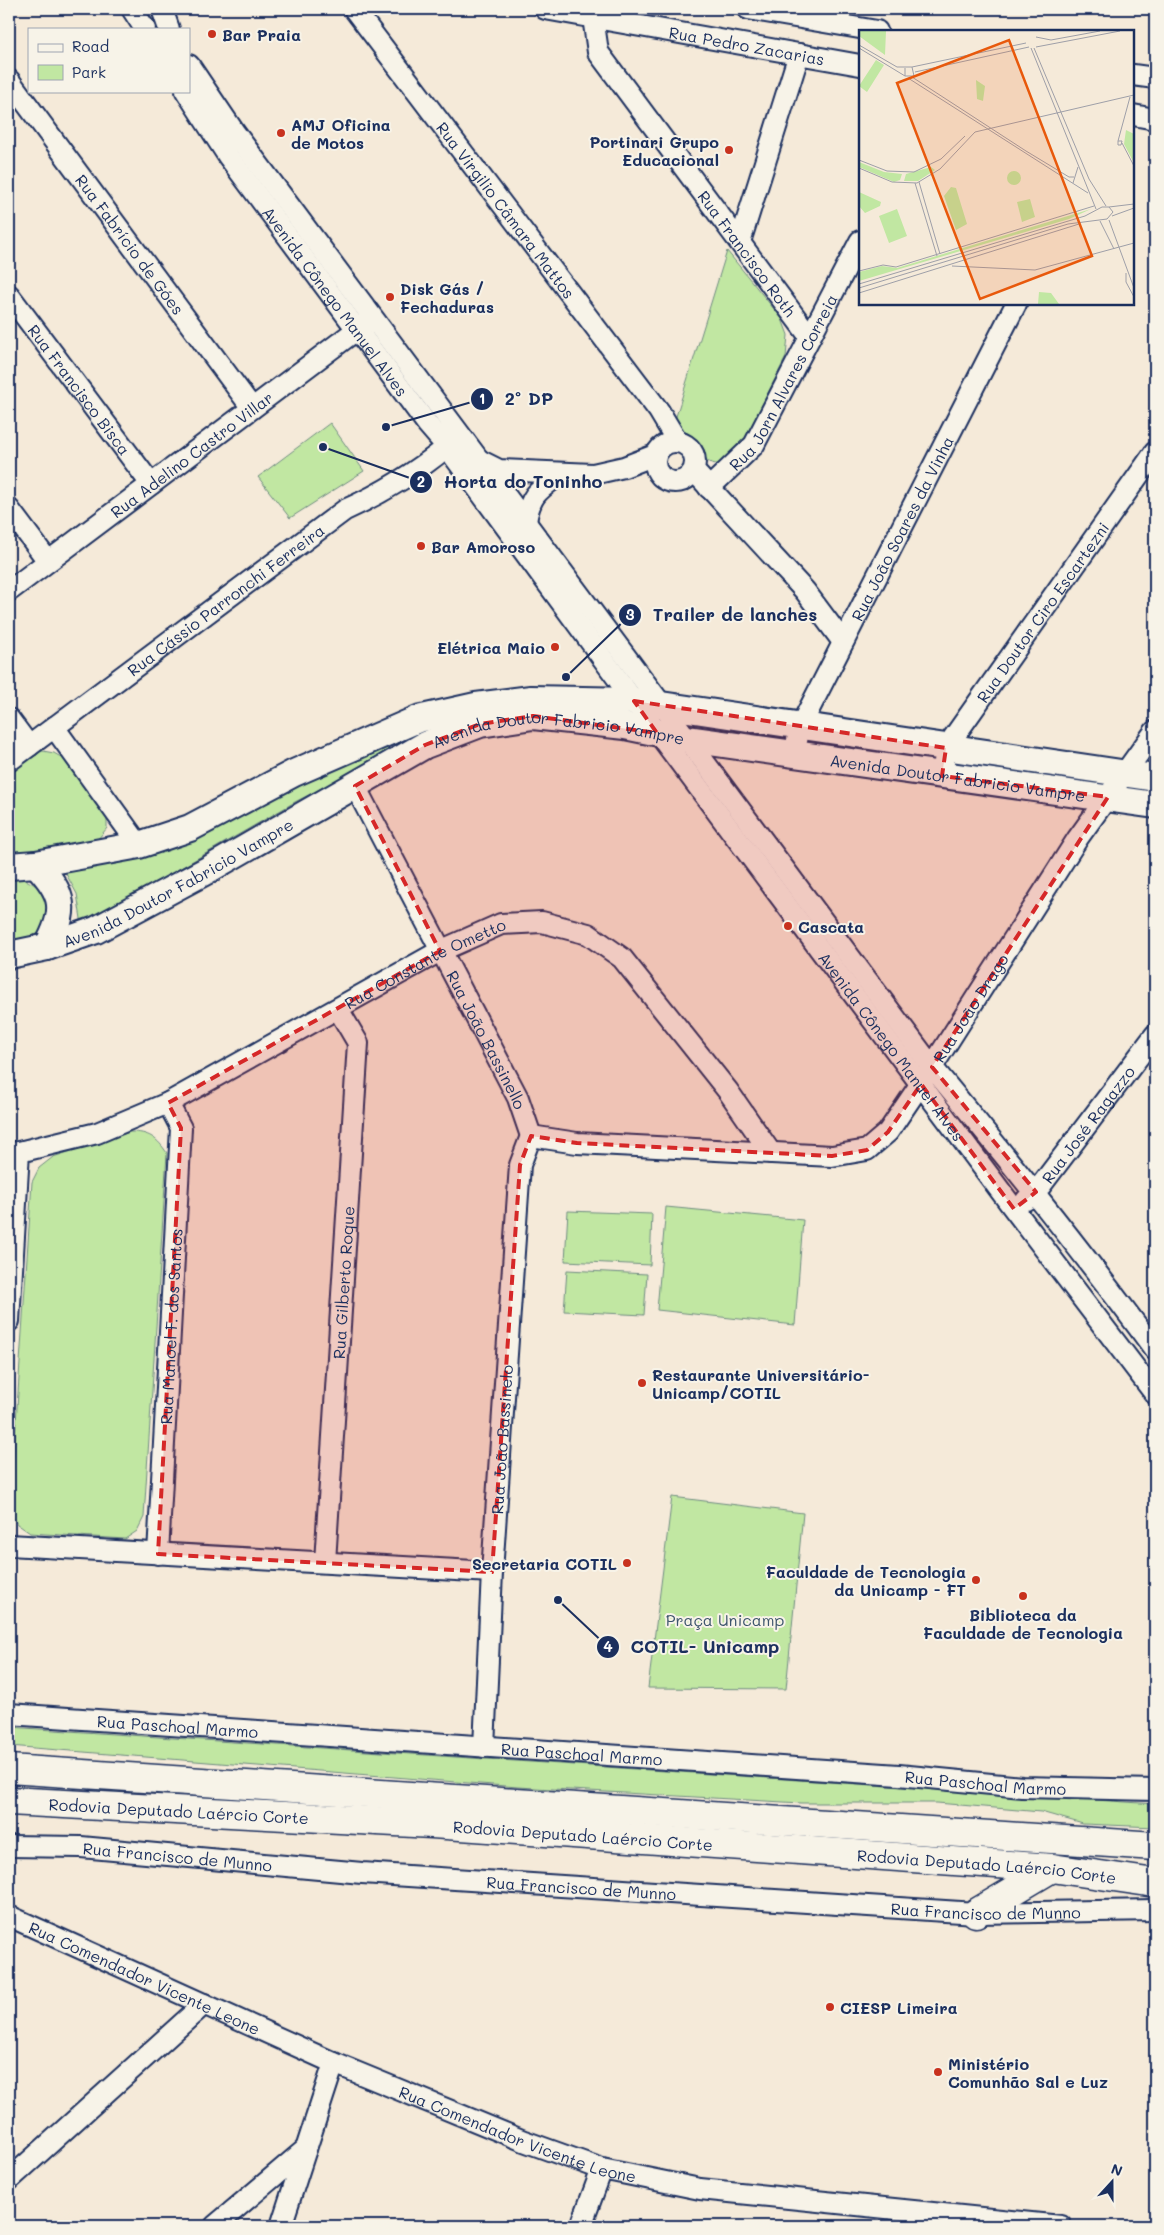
<svg xmlns="http://www.w3.org/2000/svg" width="1164" height="2235" viewBox="0 0 1164 2235" font-family="Mali,sans-serif">
  <style>
    .green { fill: #c1e7a2; stroke: #6e8b80 }
    .lines { fill: none; stroke-linecap: round; stroke-linejoin: round }
    .minor-casing { stroke: #1b2f5e; stroke-width: 24 }
    .major-casing { stroke: #1b2f5e; stroke-width: 30 }
    .highway-casing { stroke: #1b2f5e; stroke-width: 31 }
    .minor { stroke: #f7f3e8; stroke-width: 20 }
    .major { stroke: #f7f3e8; stroke-width: 26 }
    .highway { stroke: #f7f3e8; stroke-width: 28 }
    .marked { fill: #d62828; fill-opacity: 0.2; stroke: #d62828; stroke-width: 4; stroke-dasharray: 10 6; stroke-linejoin: round }
    .poi-dot { fill: #c8321e; stroke: #f7f3e8; stroke-width: 2 }
    .labels { text-anchor: middle; dominant-baseline: central; stroke-width: 4; stroke-linejoin: round; paint-order: stroke }
    .poi-label { font-size: 16px; font-weight: bold; fill: #1b2f5e; stroke: #f7f3e8; text-anchor: start }
    .street-label { font-size: 16px; fill: #1b2f5e; stroke: #f7f3e8 }
    .park-label { font-size: 16px; fill: #3c546c; stroke: #f7f3e8 }
    .inset-road { fill: none; stroke: #9e9fa8; stroke-width: 1 }
    .view { fill: #e8590c; fill-opacity: 0.15; stroke: #e8590c; stroke-width: 2.5 }
    .inset-edge { fill: none; stroke: #1b2f5e; stroke-width: 2.5 }
    .leader { fill: none; stroke: #1b2f5e; stroke-width: 2 }
    .callout-dot { fill: #1b2f5e; stroke: #f7f3e8; stroke-width: 2 }
    .mark-label { font-size: 15px; text-anchor: middle; font-weight: bold; fill: #fff }
    .callout-label { font-size: 18px; text-anchor: middle; font-weight: bold; fill: #1b2f5e; stroke: #f7f3e8; stroke-width: 4; stroke-linejoin: round; paint-order: stroke }
  </style>
  <rect width="100%" height="100%" fill="#f5ead9"/>
  <filter id="ink" filterUnits="userSpaceOnUse"><feTurbulence type="fractalNoise" baseFrequency=".02" numOctaves="2"/><feDisplacementMap in="SourceGraphic" scale="10" xChannelSelector="R" yChannelSelector="G"/><feConvolveMatrix kernelMatrix="1 2 1 2 8 2 1 2 1" color-interpolation-filters="sRGB"/></filter>
  <g filter="url(#ink)">
    <path class="green" d="M727 251 782 319 788 335 786 357 732 464C699 469 691 446 674 423Z
      M330 423 364 471 290 518 258 477Z
      M384 740 389 753 295 802 82 925 77 894 65 872 140 855Z
      M43 751 54 753 64 759 107 814V828L98 839 9 859V774L32 753Z
      M23 879C54 892 54 907 38 934L9 943V880Z
      M130 1132C149 1132 157 1138 167 1153L144 1517 137 1531 125 1539 30 1533 17 1524 10 1513 32 1182 39 1168 53 1157Z
      M666 1207 803 1220 795 1325 657 1310Z
      M568 1211 652 1214 650 1265 565 1261Z
      M567 1270 647 1274 644 1315 564 1311Z
      M672 1497 803 1513 786 1689 648 1688Z
      M9 1727 1155 1804V1827L1083 1824 1041 1812 937 1803H801L518 1787 9 1746Z"/>
    <g class="lines">
      <defs>
        <g id="minor">
          <path d="M132 9 145 29"/>
          <path d="M162 9 169 29"/>
          <path id="s1" d="M354 9 659 411 677 441"/>
          <path id="s2" d="M545 9 860 65"/>
          <path d="M748 9 877 31"/>
          <path id="s3" d="M593 17 598 52 810 337"/>
          <path d="M189 65 235 133 932 1067C1009 1160 1084 1253 1155 1350"/>
          <path d="M1133 75 1155 78"/>
          <path id="s4" d="M9 80 252 408"/>
          <path id="s5" d="M186 91 228 156 428 425 447 447 634 701 1014 1209 1155 1394"/>
          <path d="M1133 115 1155 119"/>
          <path d="M740 242 799 54"/>
          <path id="s6" d="M9 295 151 484"/>
          <circle cx="675" cy="462" r="20"/>
          <path d="M481 461 499 470 593 474 624 467 655 455"/>
          <path d="M694 471 805 591 843 642"/>
          <path id="s7" d="M709 488 754 445 860 241"/>
          <path d="M9 509 48 561"/>
          <path d="M526 522C530 494 539 490 560 474"/>
          <path id="s8" d="M9 591 367 322"/>
          <path d="M9 719 29 746"/>
          <path d="M54 727 139 845"/>
          <path id="s9" d="M794 754 800 727 1016 304"/>
          <path id="s10" d="M9 761 345 510C383 493 415 473 447 447"/>
          <path id="s11" d="M942 776 946 748 1155 452"/>
          <path id="s12" d="M355 786 518 1098 531 1136"/>
          <path id="s13" d="M531 1136 577 1143 832 1156 867 1150 888 1132 932 1067 1078 838 1155 731"/>
          <path id="s14" d="M9 1153 19 1152 97 1133 168 1103 440 951 501 924 542 922 588 934 622 958 728 1091 771 1153"/>
          <path id="s15" d="M1026 1200 1036 1192 1155 1035"/>
          <path d="M9 1321 19 1152"/>
          <path d="M9 1545 492 1572"/>
          <path id="s16" d="M158 1554 181 1128 168 1103"/>
          <path id="s17" d="M325 1562 358 1043 338 1009"/>
          <path id="s18" d="M9 1714 899 1775 1022 1787 1155 1790"/>
          <path id="s19" d="M484 1747 492 1572 520 1165 531 1136"/>
          <path id="s20" d="M9 1846 81 1847 362 1873 976 1913 1155 1910"/>
          <path id="s21" d="M9 1916 334 2063 524 2141 602 2169 700 2189 1061 2226"/>
          <path d="M9 2180 204 2004"/>
          <path d="M215 2226 306 2149"/>
          <path d="M281 2226 334 2063"/>
          <path d="M581 2226 602 2169"/>
        </g>
        <g id="major">
          <path d="M36 864C65 894 67 911 47 947"/>
          <path d="M9 866 36 864 139 845 190 828 294 773 418 719 476 706 531 699 634 701 1155 778"/>
          <path id="s22" d="M9 955 47 947 96 930 206 871 425 745 480 724 533 716 625 726 688 739 1155 805"/>
        </g>
        <g id="highway">
          <path d="M9 1769 1155 1846"/>
          <path id="s23" d="M9 1801 432 1824 1052 1868 1155 1883"/>
          <path d="M976 1913 1052 1868"/>
        </g>
      </defs>
      <use href="#minor" class="minor-casing"/>
      <use href="#major" class="major-casing"/>
      <use href="#highway" class="highway-casing"/>
      <use href="#minor" class="minor"/>
      <use href="#major" class="major"/>
      <use href="#highway" class="highway"/>
    </g>
  </g>
  <path class="marked" d="M634 701 946 748 942 776 1108 797 932 1067 1036 1192 1014 1209 921 1084 888 1132 867 1150 832 1156 577 1143 531 1136 520 1165 492 1572 158 1554 181 1128 168 1103 440 951 355 786 425 745 480 724 533 716 657 733Z"/>
  <g class="poi-dot">
    <circle cx="212" cy="34" r="5"/>
    <circle cx="281" cy="133" r="5"/>
    <circle cx="729" cy="150" r="5"/>
    <circle cx="390" cy="297" r="5"/>
    <circle cx="421" cy="546" r="5"/>
    <circle cx="555" cy="647" r="5"/>
    <circle cx="788" cy="926" r="5"/>
    <circle cx="642" cy="1383" r="5"/>
    <circle cx="627" cy="1563" r="5"/>
    <circle cx="976" cy="1580" r="5"/>
    <circle cx="1023" cy="1596" r="5"/>
    <circle cx="830" cy="2007" r="5"/>
    <circle cx="938" cy="2072" r="5"/>
  </g>
  <g class="labels">
    <g class="poi-label">
      <text x="222" y="34">Bar Praia</text>
      <text x="291" y="124">AMJ Oficina<tspan x="291" dy="18">de Motos</tspan></text>
      <text x="719" y="141" text-anchor="end">Portinari Grupo<tspan x="719" dy="18">Educacional</tspan></text>
      <text x="400" y="288">Disk Gás /<tspan x="400" dy="18">Fechaduras</tspan></text>
      <text x="431" y="546">Bar Amoroso</text>
      <text x="545" y="647" text-anchor="end">Elétrica Maio</text>
      <text x="798" y="926">Cascata</text>
      <text x="652" y="1374">Restaurante Universitário-<tspan x="652" dy="18">Unicamp/COTIL</tspan></text>
      <text x="617" y="1563" text-anchor="end">Secretaria COTIL</text>
      <text x="966" y="1571" text-anchor="end">Faculdade de Tecnologia<tspan x="966" dy="18">da Unicamp - FT</tspan></text>
      <text x="1023" y="1614" text-anchor="middle">Biblioteca da<tspan x="1023" dy="18">Faculdade de Tecnologia</tspan></text>
      <text x="840" y="2007">CIESP Limeira</text>
      <text x="948" y="2063">Ministério<tspan x="948" dy="18">Comunhão Sal e Luz</tspan></text>
    </g>
    <g class="street-label">
      <text stroke="none"><textPath href="#s2" startOffset="205">Rua Pedro Zacarias</textPath></text>
      <text stroke="none"><textPath href="#s1" startOffset="252">Rua Virgilio Câmara Mattos</textPath></text>
      <text stroke="none"><textPath href="#s4" startOffset="204">Rua Fabrício de Góes</textPath></text>
      <text stroke="none"><textPath href="#s3" startOffset="286">Rua Francisco Roth</textPath></text>
      <text stroke="none"><textPath href="#s5" startOffset="258">Avenida Cônego Manuel Alves</textPath></text>
      <text stroke="none"><textPath href="#s7" startOffset="131">Rua Jorn Alvares Correia</textPath></text>
      <text stroke="none"><textPath href="#s6" startOffset="118">Rua Francisco Bisca</textPath></text>
      <text stroke="none"><textPath href="#s8" startOffset="228">Rua Adelino Castro Villar</textPath></text>
      <text stroke="none"><textPath href="#s9" startOffset="251">Rua João Soares da Vinha</textPath></text>
      <text stroke="none"><textPath href="#s10" startOffset="270">Rua Cássio Parronchi Ferreira</textPath></text>
      <text stroke="none"><textPath href="#s11" startOffset="195">Rua Doutor Ciro Escartezni</textPath></text>
      <text stroke="none"><textPath href="#s22" startOffset="605">Avenida Doutor Fabricio Vampre</textPath></text>
      <text stroke="none"><textPath href="#s22" startOffset="1010">Avenida Doutor Fabricio Vampre</textPath></text>
      <text stroke="none"><textPath href="#s22" startOffset="185">Avenida Doutor Fabricio Vampre</textPath></text>
      <text stroke="none"><textPath href="#s14" startOffset="460">Rua Constante Ometto</textPath></text>
      <text stroke="none"><textPath href="#s13" startOffset="514">Rua João Drago</textPath></text>
      <text stroke="none"><textPath href="#s12" startOffset="286">Rua João Bassinello</textPath></text>
      <text stroke="none"><textPath href="#s5" startOffset="1188">Avenida Cônego Manuel Alves</textPath></text>
      <text stroke="none"><textPath href="#s15" startOffset="98">Rua José Ragazzo</textPath></text>
      <text stroke="none"><textPath href="#s17" startOffset="280">Rua Gilberto Roque</textPath></text>
      <text stroke="none"><textPath href="#s16" startOffset="228">Rua Manoel F. dos Santos</textPath></text>
      <text stroke="none"><textPath href="#s19" startOffset="308">Rua João Bassinelo</textPath></text>
      <text stroke="none"><textPath href="#s18" startOffset="169">Rua Paschoal Marmo</textPath></text>
      <text stroke="none"><textPath href="#s18" startOffset="574">Rua Paschoal Marmo</textPath></text>
      <text stroke="none"><textPath href="#s18" startOffset="979">Rua Paschoal Marmo</textPath></text>
      <text stroke="none"><textPath href="#s23" startOffset="170">Rodovia Deputado Laércio Corte</textPath></text>
      <text stroke="none"><textPath href="#s23" startOffset="575">Rodovia Deputado Laércio Corte</textPath></text>
      <text stroke="none"><textPath href="#s20" startOffset="169">Rua Francisco de Munno</textPath></text>
      <text stroke="none"><textPath href="#s23" startOffset="980">Rodovia Deputado Laércio Corte</textPath></text>
      <text stroke="none"><textPath href="#s20" startOffset="574">Rua Francisco de Munno</textPath></text>
      <text stroke="none"><textPath href="#s20" startOffset="979">Rua Francisco de Munno</textPath></text>
      <text stroke="none"><textPath href="#s21" startOffset="149">Rua Comendador Vicente Leone</textPath></text>
      <text stroke="none"><textPath href="#s21" startOffset="554">Rua Comendador Vicente Leone</textPath></text>
    </g>
    <g class="park-label">
      <text x="725" y="1619">Praça Unicamp</text>
    </g>
  </g>
  <g transform="translate(859 30)">
    <rect width="275" height="275" fill="#f5ead9"/>
    <path d="M0 1H27L26 25 0 6ZM17 30 25 35 8 62 0 56ZM117 50 126 56 124 71 118 69ZM267 100 275 104V133L265 114ZM0 132 25 142 43 144 41 150 35 152 0 137ZM72 137 76 140 59 151H45L47 144ZM148 148a7 7 0 1 1 14 0a7 7 0 1 1-14 0ZM92 157 97 158 108 194 97 200 85 166ZM0 162 22 172 21 176 6 183 0 176ZM171 169 176 187 163 192 158 172ZM38 179 48 206 30 213 20 186ZM232 179 210 189 0 251V242L23 236 38 238ZM180 262 192 263 200 274H179Z" fill="#c1e7a2"/>
    <path class="inset-road" d="M177 7 192 10 241 1M0 15 38 37H53L55 46H46V38M177 17 261 1M0 18 46 46M172 18 237 179M175 18 230 149 247 176M53 37 167 13M56 42 170 17M53 47 167 121 210 147H215M49 48 229 163M259 111 271 67M259 111H263L262 115H259ZM263 113 275 136M0 130 28 141 55 142 82 129 106 106M0 138 33 152 58 153 81 139 116 102 275 65M60 152 81 224M56 153 78 226M214 153 219 137M250 177 275 174M253 186 275 178M250 190 275 258M241 191 255 219M93 236 176 240 275 213M0 241 24 235 37 237 235 176M267 243V252L275 267M0 254 226 186 243 177H250L254 182 248 189 209 194 0 258M0 263 220 194"/>
    <path class="view" d="M150 10 233 226 121 269 38 53Z"/>
    <rect width="275" height="275" class="inset-edge"/>
  </g>
  <path class="leader" d="M386 427L482 399M323 447L421 482M566 677L630 615M558 1600L608 1647"/>
  <g class="callout-dot">
    <circle cx="386" cy="427" r="5"/>
    <circle cx="323" cy="447" r="5"/>
    <circle cx="566" cy="677" r="5"/>
    <circle cx="558" cy="1600" r="5"/>
    <circle cx="482" cy="399" r="12"/>
    <circle cx="421" cy="482" r="12"/>
    <circle cx="630" cy="615" r="12"/>
    <circle cx="608" cy="1647" r="12"/>
  </g>
  <g class="mark-label">
    <text x="482" y="404">1</text>
    <text x="421" y="487">2</text>
    <text x="630" y="620">3</text>
    <text x="608" y="1652">4</text>
  </g>
  <g class="callout-label">
    <text x="529" y="405">2º DP</text>
    <text x="523" y="488">Horta do Toninho</text>
    <text x="735" y="621">Trailer de lanches</text>
    <text x="705" y="1653">COTIL- Unicamp</text>
  </g>
  <rect width="1164" height="2235" fill="none" stroke="#f7f3e8" stroke-width="30"/>
  <rect x="15" y="15" width="1134" height="2205" fill="none" stroke="#1b2f5e" stroke-width="2" filter="url(#ink)"/>
  <rect x="28" y="28" width="162" height="65" fill="#f7f3e8" stroke="#9fa5b1"/>
  <rect x="38" y="44" width="25" height="8" fill="#f7f3e8" stroke="#9fa5b1"/>
  <text x="72" y="52" font-size="15" fill="#1b2f5e">Road</text>
  <rect x="38" y="65" width="25" height="15" fill="#c1e7a2" stroke="#9fa5b1"/>
  <text x="72" y="78" font-size="15" fill="#1b2f5e">Park</text>
  <g transform="translate(1112 2182) rotate(21)" stroke="#f7f3e8" stroke-width="4" paint-order="stroke">
  <path d="M0-4L9 19L0 12L-9 19Z" fill="#1b2f5e"/>
  <text y="-8" font-size="14" font-weight="bold" text-anchor="middle" fill="#1b2f5e">N</text>
  </g>
</svg>
